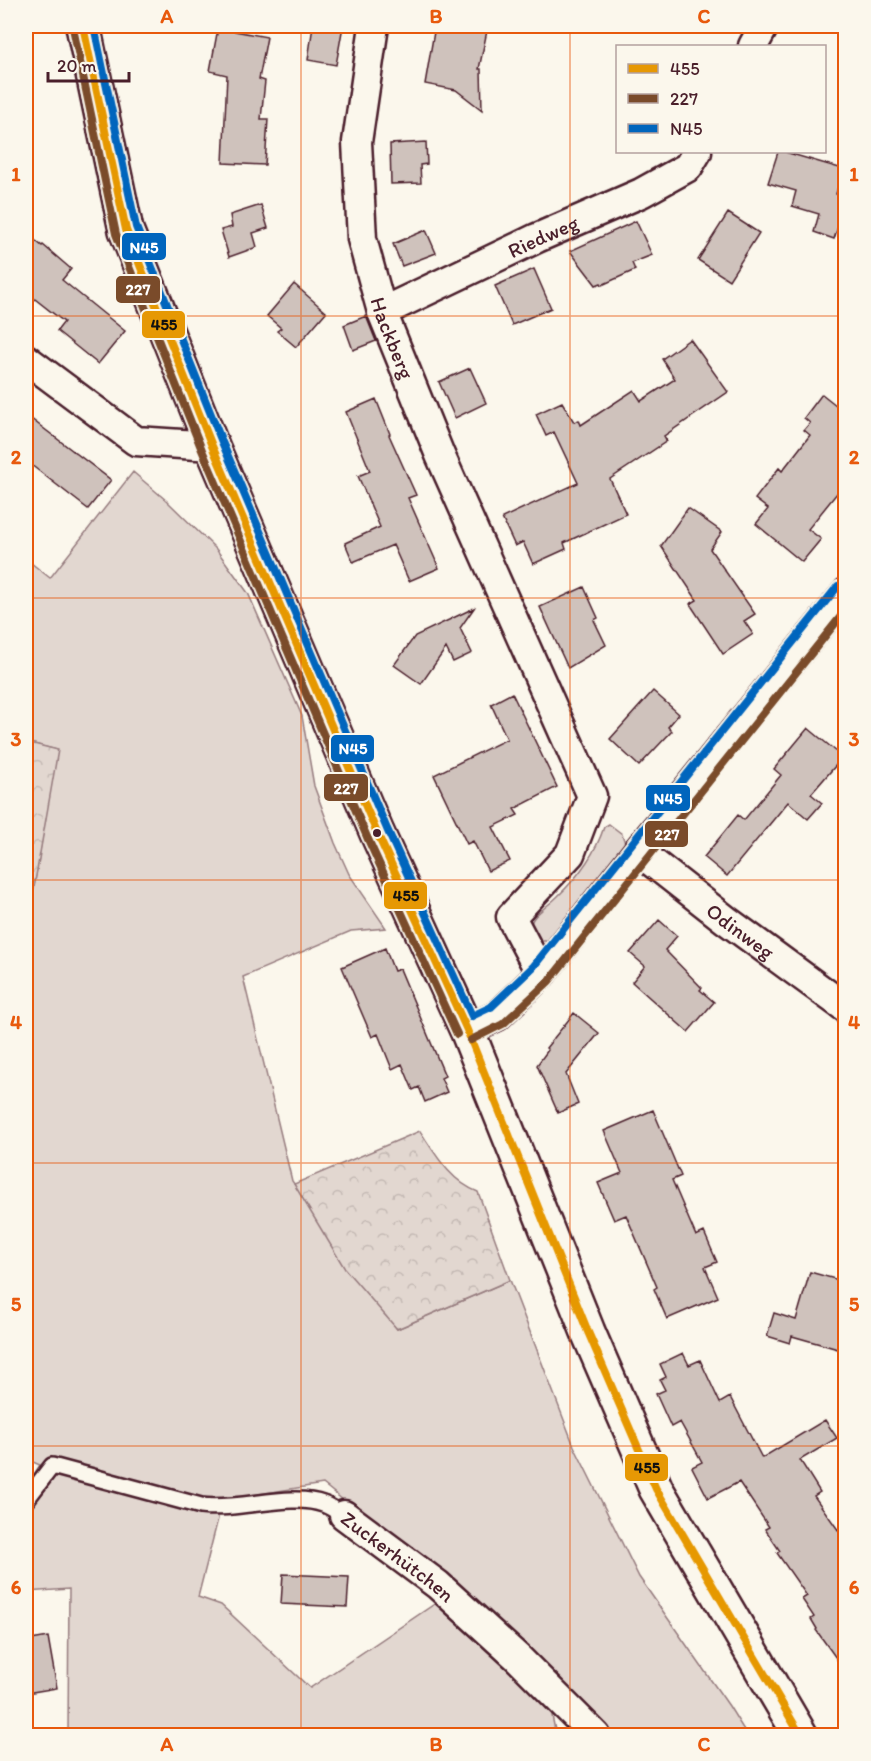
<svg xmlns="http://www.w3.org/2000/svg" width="871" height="1761" viewBox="0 0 871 1761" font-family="Itim,sans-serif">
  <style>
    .grass { fill: #e2d7d0; stroke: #967b7e; stroke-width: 1.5 }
    .forest { fill: url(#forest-crowns); stroke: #967b7e; stroke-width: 1.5 }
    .building { fill: #cfc2bc; stroke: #4a1f2b; stroke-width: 1.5 }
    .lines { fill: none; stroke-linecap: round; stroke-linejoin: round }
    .service-casing { stroke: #4a1f2b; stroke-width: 20 }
    .minor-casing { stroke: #4a1f2b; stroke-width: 33 }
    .secondary-casing { stroke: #4a1f2b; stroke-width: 38 }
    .service { stroke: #fbf7ec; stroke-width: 15 }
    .minor { stroke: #fbf7ec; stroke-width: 28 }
    .secondary { stroke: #fbf7ec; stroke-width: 33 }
    .bus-1-casing { stroke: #fbf7ec; stroke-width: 12 }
    .bus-2-casing { stroke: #fbf7ec; stroke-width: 12 }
    .bus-3-casing { stroke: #fbf7ec; stroke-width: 12 }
    .bus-1 { stroke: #e69804; stroke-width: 8 }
    .bus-2 { stroke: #7a4b2a; stroke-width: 8 }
    .bus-3 { stroke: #0065bd; stroke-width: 8 }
    .grid { fill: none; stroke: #e8590c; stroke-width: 1.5; stroke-opacity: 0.55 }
    .bus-dot { fill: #4a1f2b; stroke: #fbf7ec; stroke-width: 2 }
    .labels { text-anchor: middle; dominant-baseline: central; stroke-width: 6; stroke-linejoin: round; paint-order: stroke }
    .street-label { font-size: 21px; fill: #4a1f2b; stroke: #fbf7ec }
    .line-badge { stroke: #fbf7ec; stroke-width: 2 }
    .badge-label { font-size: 16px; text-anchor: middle; font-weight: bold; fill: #fff }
    .pale-badge-label { font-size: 16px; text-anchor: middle; font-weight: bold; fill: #111 }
    .neatline { fill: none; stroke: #e8590c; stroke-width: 2 }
    .grid-label { font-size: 20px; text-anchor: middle; font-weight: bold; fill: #e8590c }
  </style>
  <defs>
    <pattern id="forest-crowns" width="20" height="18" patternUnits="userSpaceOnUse" patternTransform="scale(1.5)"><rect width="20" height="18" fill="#e2d7d0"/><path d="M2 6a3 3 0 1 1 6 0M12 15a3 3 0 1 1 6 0" fill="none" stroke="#c3b8b3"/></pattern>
  </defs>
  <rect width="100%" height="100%" fill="#fbf7ec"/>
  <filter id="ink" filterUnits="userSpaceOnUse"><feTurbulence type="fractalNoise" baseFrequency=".0167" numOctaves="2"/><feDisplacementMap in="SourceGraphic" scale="12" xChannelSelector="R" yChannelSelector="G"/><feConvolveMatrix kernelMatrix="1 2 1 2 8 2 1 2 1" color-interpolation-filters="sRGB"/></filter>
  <g filter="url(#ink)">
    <path class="grass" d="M133 472 167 501 216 549 248 593 302 716 314 786 335 843 349 874 386 928 351 931 243 977 292 1181 397 1329 510 1280 574 1446 639 1577 729 1706 747 1735H605L434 1573 323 1484 220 1500 218 1519 198 1597 221 1605 310 1688 442 1599 549 1701 556 1735H68L69 1589 26 1592V1487L40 1465 26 1459V933L57 750 26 742V559L50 578Z
      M609 824 622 834 625 843 614 863 553 937 546 941H535C531 934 528 926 533 919 539 911 550 904 557 897 578 877 595 855 604 827Z"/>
    <path class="forest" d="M26 742 58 750 26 933Z
      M420 1131C436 1155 450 1181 478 1192L510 1280 397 1329 345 1269 294 1184Z"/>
    <path class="building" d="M313 26H343L336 65 308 60Z
      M435 26H488L479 69H481L482 110 456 90 425 84Z
      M218 28 267 37 259 79 265 81 261 119H268L265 165 223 163 227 75 210 71Z
      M426 142 427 164 420 165 421 183 391 184 390 144Z
      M778 152H785L843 169 836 194 846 197V202L834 239 814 232 819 214 792 206 796 191 768 183Z
      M261 205 268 228 253 233 257 247 229 257 221 230 232 227 230 215Z
      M728 213 759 233 729 280 698 260Z
      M636 221 652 255 632 263 635 270 602 285 601 283 596 285 570 251Z
      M426 230 436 253 402 266 393 244Z
      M26 233 42 246 43 245 71 269 62 280 125 331 98 364 57 331 64 322 26 292Z
      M534 269 551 308 512 325 495 286Z
      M294 284 326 312 296 347 277 331 281 328 267 316Z
      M366 316 376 341 353 350 344 325Z
      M690 339 728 392 664 436 667 441 610 479 626 514 564 543 566 549 533 564 523 542 515 546 502 518 578 483 554 432 546 436 536 414 562 402 574 422 579 420 581 425 634 390 641 401 675 379 662 359Z
      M470 368 486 403 455 418 439 382Z
      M822 394 846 413V482L808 529 821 539 802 562 756 524 768 509 755 499 779 468 782 471 810 435 804 430 810 423 804 418Z
      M376 399 390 434 389 435 416 495 408 498 439 568 409 581 393 545 353 562 345 543 380 527 358 476 370 471 346 412Z
      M26 415 111 480 88 509 26 461Z
      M688 508 722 532 710 549 755 614 744 621 753 634 723 654 690 604 697 600 661 546Z
      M584 587 598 618 594 620 606 645 568 668 540 607Z
      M474 608 460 628 472 653 453 662 446 648 421 684 394 665 415 636Z
      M653 691 679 714 668 727 672 731 639 766 610 739Z
      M512 693 557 787 514 809 518 815 493 827 510 861 488 871 473 841 467 844 434 775 507 739 491 704Z
      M808 728 843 757 811 794 822 803 808 819 788 802 727 876 704 857 738 815 744 820 781 775 774 769Z
      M659 920 677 936 665 950 702 988 700 990 714 1002 688 1032 632 982 645 966 630 953Z
      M385 948 394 971 400 969 445 1076 441 1078 447 1092 425 1102 419 1087 413 1090 402 1064 392 1069 378 1034 372 1037 342 967Z
      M574 1013 599 1033 566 1074 578 1104 558 1113 537 1065 548 1050 546 1048Z
      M653 1110 681 1176 672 1180 696 1236 704 1232 717 1262 705 1267 718 1297 667 1319 654 1289 657 1287 626 1215 614 1220 598 1183 622 1173 604 1131Z
      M810 1272 846 1282V1323L838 1349 792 1336 790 1343 767 1336 774 1313 796 1320Z
      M683 1353 689 1365 700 1360 720 1403 730 1397 762 1458 825 1420 837 1438 800 1460 820 1492 814 1496 846 1541V1672L816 1630 817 1629 811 1619 814 1617 802 1599 807 1596 777 1553 780 1551 765 1529 769 1527 739 1482 708 1498 692 1467 702 1462 680 1422 671 1427 656 1394 665 1390 660 1380 666 1377 660 1364Z
      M283 1574 349 1577 347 1607 281 1604Z
      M48 1637 57 1688 26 1693V1641Z"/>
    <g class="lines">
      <defs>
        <path id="service" d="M26 1500 52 1466 201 1506C238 1511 292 1492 323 1504 330 1506 337 1512 344 1515"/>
        <g id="minor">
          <path id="s1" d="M374 26 357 142 362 239 382 312 440 455 592 796 570 854 511 917 541 974"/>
          <path d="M753 46 764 26"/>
          <path id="s2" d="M382 312 537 238 641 193 688 167 697 152"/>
          <path d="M26 359 136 441 212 446"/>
          <path id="s3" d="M638 851 726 920 846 1008"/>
          <path d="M467 1030 497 1016 541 974 638 851 846 593"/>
          <path id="s4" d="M344 1515 438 1585 518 1658 596 1736"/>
        </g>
        <path id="secondary" d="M83 26 126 230 212 446 377 833 467 1030 588 1332 656 1489 801 1736"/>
      </defs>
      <use href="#service" class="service-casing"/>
      <use href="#minor" class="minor-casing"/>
      <use href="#secondary" class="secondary-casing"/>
      <use href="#service" class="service"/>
      <use href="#minor" class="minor"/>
      <use href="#secondary" class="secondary"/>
      <defs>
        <path id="bus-1" d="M83 26 126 230 212 446 377 833 467 1030 588 1332 656 1489 801 1736"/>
        <path id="bus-2" d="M73 28 116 234 202 450 367 837 457 1034
          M471 1040 503 1024 549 981 846 610"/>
        <path id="bus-3" d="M94 26 136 227 222 442 387 829 472 1016 491 1007 533 967 838 586"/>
      </defs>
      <use href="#bus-1" class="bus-1-casing"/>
      <use href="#bus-2" class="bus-2-casing"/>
      <use href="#bus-3" class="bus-3-casing"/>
      <use href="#bus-1" class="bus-1"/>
      <use href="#bus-2" class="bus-2"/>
      <use href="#bus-3" class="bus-3"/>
    </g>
  </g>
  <path class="grid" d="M301 26V1736M570 26V1736M26 316H846M26 598H846M26 880H846M26 1163H846M26 1446H846"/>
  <circle class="bus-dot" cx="377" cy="833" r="5"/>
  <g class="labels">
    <g class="street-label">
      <text stroke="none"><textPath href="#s2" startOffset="178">Riedweg</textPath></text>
      <text stroke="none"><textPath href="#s1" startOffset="318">Hackberg</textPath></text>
      <text stroke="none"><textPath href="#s3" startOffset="130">Odinweg</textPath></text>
      <text stroke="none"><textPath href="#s4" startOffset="68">Zuckerhütchen</textPath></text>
    </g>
  </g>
  <g class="line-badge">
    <rect x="121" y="232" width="46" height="29" rx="6" fill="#0065bd"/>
    <rect x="115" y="275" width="46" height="29" rx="6" fill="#7a4b2a"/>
    <rect x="141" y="310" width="45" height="29" rx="6" fill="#e69804"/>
    <rect x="330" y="734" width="45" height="29" rx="6" fill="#0065bd"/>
    <rect x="323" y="773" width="46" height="29" rx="6" fill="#7a4b2a"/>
    <rect x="645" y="784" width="46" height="28" rx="6" fill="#0065bd"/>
    <rect x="644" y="820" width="45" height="28" rx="6" fill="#7a4b2a"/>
    <rect x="383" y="881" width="45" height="29" rx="6" fill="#e69804"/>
    <rect x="624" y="1453" width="45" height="29" rx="6" fill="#e69804"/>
  </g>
  <g class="badge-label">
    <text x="144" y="253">N45</text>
    <text x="138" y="295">227</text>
    <text x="353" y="754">N45</text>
    <text x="346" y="794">227</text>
    <text x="668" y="804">N45</text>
    <text x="667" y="840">227</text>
  </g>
  <g class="pale-badge-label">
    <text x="164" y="330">455</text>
    <text x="406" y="901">455</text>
    <text x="647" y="1473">455</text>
  </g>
  <rect width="871" height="1761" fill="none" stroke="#fbf7ec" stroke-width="66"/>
  <rect x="616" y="45" width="210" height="108" fill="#fbf7ec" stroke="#b4a19f" stroke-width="1.5"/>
  <rect x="628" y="64" width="30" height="9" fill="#e69804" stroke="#b4a19f" stroke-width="1.5"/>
  <text x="670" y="75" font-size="18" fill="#4a1f2b">455</text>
  <rect x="628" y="94" width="30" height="9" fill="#7a4b2a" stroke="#b4a19f" stroke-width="1.5"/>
  <text x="670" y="105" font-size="18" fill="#4a1f2b">227</text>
  <rect x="628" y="124" width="30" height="9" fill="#0065bd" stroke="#b4a19f" stroke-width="1.5"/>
  <text x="670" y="135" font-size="18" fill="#4a1f2b">N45</text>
  <path d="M48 72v9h81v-9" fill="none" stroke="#4a1f2b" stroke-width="3"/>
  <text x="57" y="72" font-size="18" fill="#4a1f2b" stroke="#fbf7ec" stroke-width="4.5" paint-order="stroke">20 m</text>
  <rect x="33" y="33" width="805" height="1695" class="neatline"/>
  <g class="grid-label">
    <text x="167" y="23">A</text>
    <text x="436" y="23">B</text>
    <text x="704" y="23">C</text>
    <text x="16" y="181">1</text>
    <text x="854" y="181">1</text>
    <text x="16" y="464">2</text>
    <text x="854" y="464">2</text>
    <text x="16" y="746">3</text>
    <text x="854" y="746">3</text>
    <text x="16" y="1029">4</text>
    <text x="854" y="1029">4</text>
    <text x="16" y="1311">5</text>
    <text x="854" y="1311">5</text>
    <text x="16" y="1594">6</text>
    <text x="854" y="1594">6</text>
    <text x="167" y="1751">A</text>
    <text x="436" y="1751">B</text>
    <text x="704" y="1751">C</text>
  </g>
</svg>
